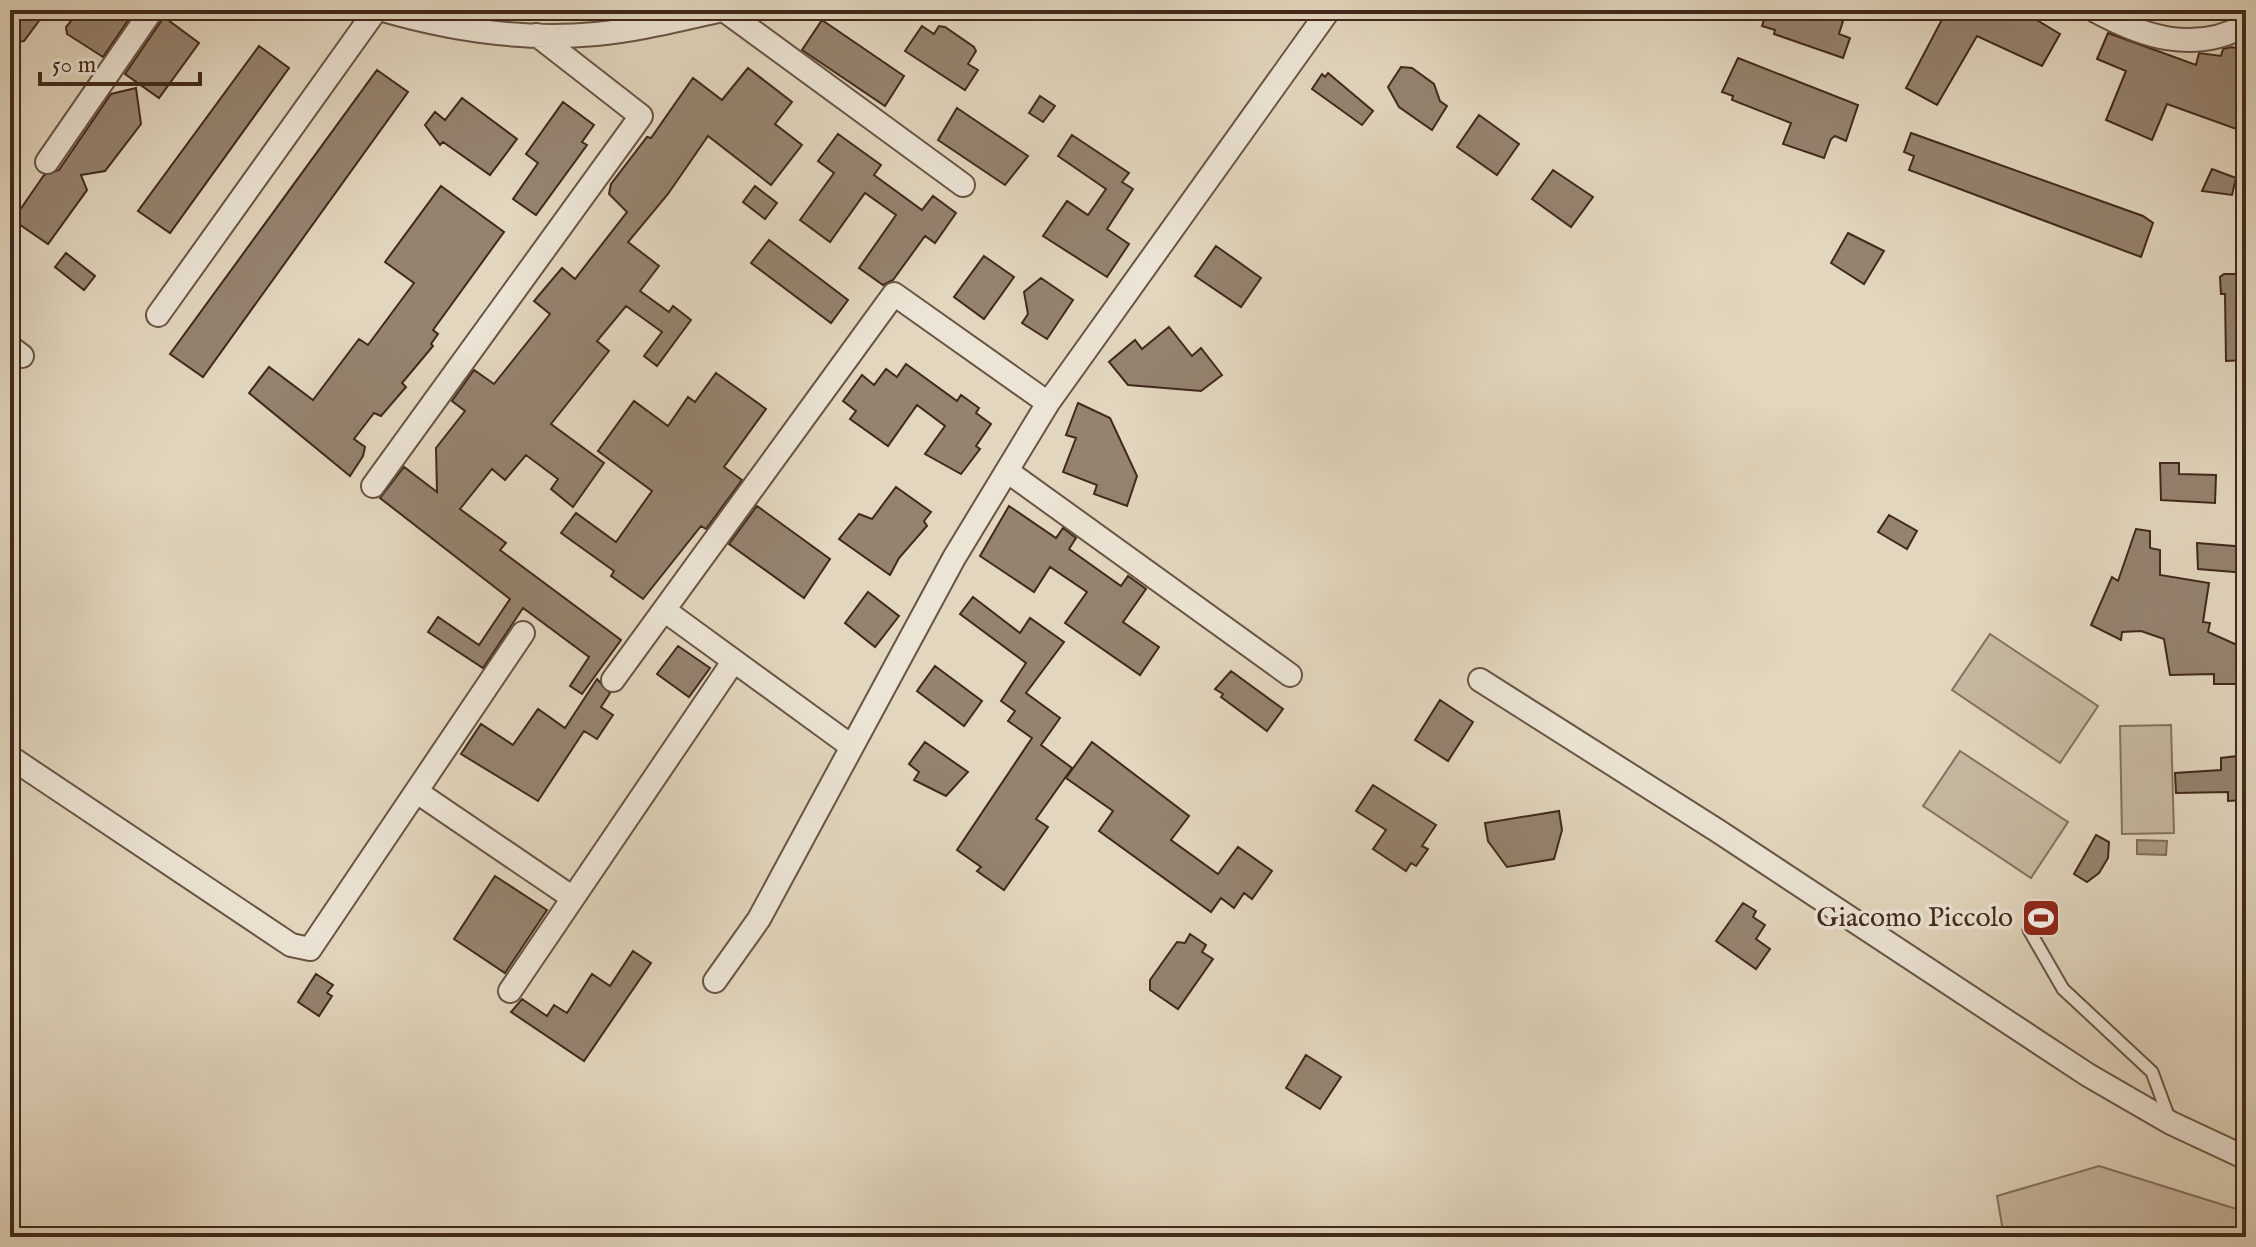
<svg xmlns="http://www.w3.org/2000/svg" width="2256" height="1247" viewBox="0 0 2256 1247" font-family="'IM FELL English',serif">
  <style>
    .green { fill: #c7b9a2; stroke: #84715f; stroke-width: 2 }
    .water { fill: #ab9b87; stroke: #816d5c; stroke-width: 2 }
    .building { fill: #958370; stroke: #41291c; stroke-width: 2 }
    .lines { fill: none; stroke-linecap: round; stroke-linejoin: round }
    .service-casing { stroke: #695444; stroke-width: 15 }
    .minor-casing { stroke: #695444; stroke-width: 26 }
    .service { stroke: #ece4d5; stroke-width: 11 }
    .minor { stroke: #ece4d5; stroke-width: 22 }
    .labels { text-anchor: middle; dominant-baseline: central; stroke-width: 7; stroke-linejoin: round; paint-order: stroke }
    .poi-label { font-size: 28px; fill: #41291c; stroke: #ece4d5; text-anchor: end }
  </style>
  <rect width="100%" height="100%" fill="#e2d6be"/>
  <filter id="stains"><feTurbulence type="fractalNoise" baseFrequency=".0025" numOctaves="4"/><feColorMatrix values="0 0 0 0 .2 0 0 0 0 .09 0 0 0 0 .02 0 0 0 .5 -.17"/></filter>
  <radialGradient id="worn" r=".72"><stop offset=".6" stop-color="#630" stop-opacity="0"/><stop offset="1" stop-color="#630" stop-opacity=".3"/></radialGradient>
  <path class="green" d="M1990 634 2098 706 2060 763 1952 690Z
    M2171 725 2174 833 2122 834 2120 726Z
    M1960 751 2068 822 2031 878 1923 806Z
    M2099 1166 2246 1212V1237H2004L1997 1196Z"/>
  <path class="water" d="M2137 840 2167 841 2166 855 2137 854Z"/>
  <path class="building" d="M10 10H47L24 41 10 43Z
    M80 10H130L131 16 103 57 67 34 66 27Z
    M1767 10H1832L1830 16 1843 21 1839 34 1850 38 1843 58 1774 34 1775 30 1762 26Z
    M1947 10H1969L1980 16 1984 10H2020L2060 34 2042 66 1977 36 1937 105 1906 88Z
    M164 17 199 43 159 98 125 74Z
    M822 20 904 76 885 106 802 50Z
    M922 26 934 34 939 26 945 27 974 47 976 51 968 64 978 70 965 90 905 51Z
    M2108 33 2196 65 2199 53 2221 56 2223 49 2232 47 2246 51V100L2239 130 2167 104 2152 140 2106 120 2126 71 2097 59Z
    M259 46 289 68 170 233 138 211Z
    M1738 58 1858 105 1846 141 1835 136 1831 139 1824 158 1783 144 1791 123 1732 100 1733 96 1722 92Z
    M1401 67 1412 68 1434 84 1440 101 1447 106 1432 130 1399 107 1388 87Z
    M748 68 792 102 775 124 802 145 771 185 708 136 668 194 628 242 659 266 640 291 669 312 673 306 691 320 657 366 644 356 662 332 626 306 597 341 609 351 551 424 604 463 573 507 551 489 558 479 526 455 505 480 492 469 460 509 506 543 500 550 621 640 582 694 570 686 589 657 523 608 483 668 428 632 438 617 479 645 510 599 380 498 404 467 437 492 436 448 465 411 452 401 474 370 494 384 550 314 534 301 562 268 575 279 627 212 609 194 611 184 647 137 651 138 693 78 722 100Z
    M377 70 408 92 203 377 170 354Z
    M1328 73 1373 111 1362 125 1312 89 1322 74 1325 77Z
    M136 88 141 124 105 171 81 175 87 190 48 244 13 220 44 175 59 170 111 94Z
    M1040 96 1055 106 1043 122 1029 113Z
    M462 98 517 139 490 175 443 142 440 145 425 125 435 112 445 120Z
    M563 102 594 125 582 142 587 145 536 215 513 199 538 163 526 154Z
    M957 108 1028 156 1005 185 938 140Z
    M1479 115 1519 144 1497 175 1457 147Z
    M1911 133 2143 216 2153 223 2141 257 1909 170 1914 156 1904 152Z
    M838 134 881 165 874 175 922 210 933 196 956 213 935 243 925 236 893 280 883 285 859 268 896 215 865 193 830 242 800 220 834 173 818 161Z
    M1072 135 1129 173 1122 182 1133 189 1107 229 1129 244 1107 277 1043 236 1067 201 1088 215 1106 189 1058 156Z
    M2212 169 2236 178 2232 195 2202 191Z
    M1553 170 1593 197 1571 227 1532 199Z
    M441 186 504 232 433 330 438 334 431 344 433 346 402 383 406 387 381 416 374 413 354 439 365 447 363 456 350 476 249 393 269 367 313 400 359 339 368 345 414 283 385 262Z
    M755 186 777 203 765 219 743 202Z
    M1848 233 1884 251 1864 284 1831 263Z
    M769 240 848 300 831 323 751 263Z
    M1216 246 1261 278 1241 307 1195 276Z
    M66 253 95 276 84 290 55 267Z
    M984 256 1014 277 984 319 954 297Z
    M2224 274H2246V360L2226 361 2225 294H2221L2220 277Z
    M1041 278 1073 300 1047 339 1022 323 1028 314 1024 292Z
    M1169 327 1192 356 1201 348 1222 375 1201 391 1128 385 1109 362 1135 340 1142 349Z
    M906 364 957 401 961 395 979 408 976 413 991 424 976 446 980 449 961 474 925 454 945 426 917 405 888 446 850 419 856 411 843 401 862 375 874 385 886 369 897 377Z
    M716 373 766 409 724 467 742 480 706 529 701 526 643 599 611 576 614 571 561 533 576 513 616 542 652 491 598 451 634 401 668 426 688 397 695 402Z
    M1078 403 1110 418 1137 476 1127 506 1094 494 1097 485 1063 472 1076 438 1066 435Z
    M2160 463H2179V474L2216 475 2215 503 2161 500Z
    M896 487 931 512 924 521 927 526 899 558 890 575 839 539 859 514 872 519Z
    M757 506 830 559 804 598 729 544Z
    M1009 506 1056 538 1063 528 1076 538 1069 549 1121 586 1128 576 1146 589 1123 622 1159 647 1140 675 1065 623 1087 592 1050 567 1034 592 980 556Z
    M1889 515 1917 531 1907 549 1878 532Z
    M2136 529 2150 531V548L2160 550V575L2209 583 2203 622 2210 623 2208 632 2246 649 2244 684H2214V674L2170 675 2164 639 2141 631 2122 632 2121 640 2091 625 2112 577 2118 581Z
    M2197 543 2246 547V573L2198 569Z
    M868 592 899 616 875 647 845 623Z
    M973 597 1020 633 1030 618 1064 642 1026 693 1060 718 1041 745 1072 768 1036 819 1048 827 1004 890 977 871 981 867 957 850 1032 738 1008 721 1015 711 1001 701 1026 663 960 614Z
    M678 646 710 668 689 697 657 674Z
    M935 666 982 701 964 726 917 691Z
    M1231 671 1283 709 1267 731 1221 697 1223 694 1215 689Z
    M597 679 610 693 601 707 613 715 597 739 584 731 538 801 461 754 481 724 513 745 538 709 565 728Z
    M1440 700 1473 722 1448 761 1415 740Z
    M925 742 968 772 946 796 914 780 919 772 909 764Z
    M1092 742 1189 816 1171 840 1218 874 1238 847 1272 871 1252 899 1244 893 1234 908 1221 898 1211 912 1099 831 1113 811 1066 778Z
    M2246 755 2245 800 2228 801V792L2176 793 2175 773 2221 770V758Z
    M1373 785 1436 825 1422 846 1428 849 1416 866 1411 863 1406 871 1373 849 1386 830 1356 811Z
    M1559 811 1562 830 1554 859 1507 867 1488 841 1485 823Z
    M2096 835 2109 842 2108 858 2099 873 2087 882 2074 874Z
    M495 876 547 910 505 973 454 939Z
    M1743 903 1756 911 1753 917 1765 925 1756 939 1770 949 1756 969 1716 941Z
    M1190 934 1206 945 1202 952 1213 959 1178 1009 1150 990V980L1177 942 1185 943Z
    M633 951 651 963 584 1061 511 1012 522 999 547 1016 554 1005 567 1013 592 974 610 986Z
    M316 974 333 985 327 993 332 996 319 1016 298 1002Z
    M1306 1055 1341 1077 1320 1109 1286 1088Z"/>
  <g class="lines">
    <defs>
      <path id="service" d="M2029 930 2063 989 2152 1072 2169 1118"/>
      <path id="minor" d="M383 10C452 30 524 41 596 34 639 30 681 19 723 10
        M724 10 963 185
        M2094 10C2143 37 2194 54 2246 25
        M47 162 152 10
        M158 315 376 10
        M10 347 22 356
        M1007 471 1290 675
        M373 486 641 116 537 35
        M664 610 851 746
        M613 680 894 294 1048 403
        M1480 680 1718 831 2088 1075 2171 1123 2246 1158
        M10 757 291 945 310 949 523 633
        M417 792 573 898
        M715 981 759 919 954 558 1048 403 1329 10
        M510 991 733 662"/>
    </defs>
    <use href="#service" class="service-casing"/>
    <use href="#minor" class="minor-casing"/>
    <use href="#service" class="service"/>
    <use href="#minor" class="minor"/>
  </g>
  <defs>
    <symbol id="stadium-square" viewBox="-11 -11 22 22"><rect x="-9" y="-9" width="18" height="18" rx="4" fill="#8f2418" stroke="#ece4d5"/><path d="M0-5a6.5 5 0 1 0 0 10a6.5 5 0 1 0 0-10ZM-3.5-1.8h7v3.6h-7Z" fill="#fff"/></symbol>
  </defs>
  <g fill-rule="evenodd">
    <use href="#stadium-square" x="2019" y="896" width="44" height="44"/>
  </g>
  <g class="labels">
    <g class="poi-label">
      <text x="2013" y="918">Giacomo Piccolo</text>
    </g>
  </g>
  <rect width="2256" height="1247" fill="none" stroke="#e2d6be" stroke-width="40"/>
  <rect x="12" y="12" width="2232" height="1223" fill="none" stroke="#41291c" stroke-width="4"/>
  <rect x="20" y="20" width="2216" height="1207" fill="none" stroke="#41291c" stroke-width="2"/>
  <path d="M40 72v12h160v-12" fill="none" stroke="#41291c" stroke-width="4"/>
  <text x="52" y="72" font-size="24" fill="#41291c" stroke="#ece4d5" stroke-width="6" paint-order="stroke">50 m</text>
  <rect width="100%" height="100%" filter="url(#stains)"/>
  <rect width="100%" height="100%" fill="url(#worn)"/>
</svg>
